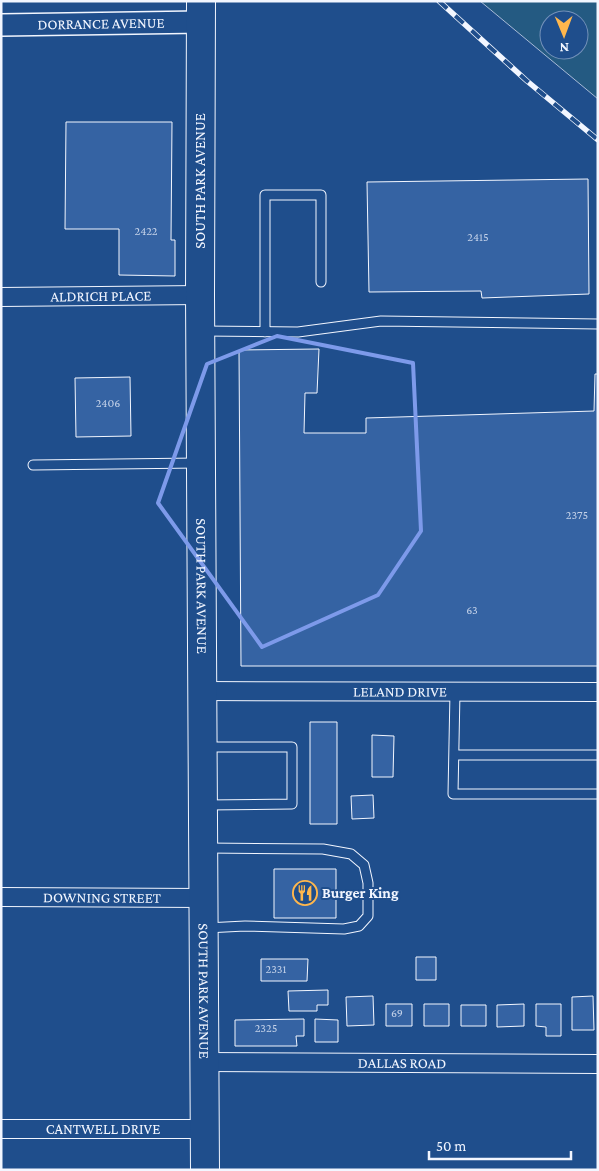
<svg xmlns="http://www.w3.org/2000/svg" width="599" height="1171" viewBox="0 0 599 1171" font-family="'Crimson Pro',serif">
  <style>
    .green { fill: #245a82; stroke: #a8bbd7; fill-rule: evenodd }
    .building { fill: #3563a3; stroke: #f2f6ff }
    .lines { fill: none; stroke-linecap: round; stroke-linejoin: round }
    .service-casing { stroke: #f2f6ff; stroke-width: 11 }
    .minor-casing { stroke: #f2f6ff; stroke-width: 20 }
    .tertiary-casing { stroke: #f2f6ff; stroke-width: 24 }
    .primary-casing { stroke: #f2f6ff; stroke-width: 30 }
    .service { stroke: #1f4e8c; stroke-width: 9 }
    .minor { stroke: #1f4e8c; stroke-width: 18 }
    .tertiary { stroke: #1f4e8c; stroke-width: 21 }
    .primary { stroke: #1f4e8c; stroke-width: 28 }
    .rail-casing { stroke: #f2f6ff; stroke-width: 5.5 }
    .rail { stroke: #1f4e8c; stroke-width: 4; stroke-dasharray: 11; stroke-linecap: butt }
    .marked { fill: none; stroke: #7d9aea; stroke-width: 4; stroke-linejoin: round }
    .labels { text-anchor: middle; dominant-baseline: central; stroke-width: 4; stroke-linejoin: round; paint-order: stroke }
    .number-label { font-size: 12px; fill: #c3d1e8 }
    .street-label { font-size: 15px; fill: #f2f6ff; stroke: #1f4e8c }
    .poi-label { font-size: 15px; font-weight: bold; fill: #f2f6ff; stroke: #1f4e8c; text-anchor: start }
  </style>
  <rect width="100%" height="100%" fill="#1f4e8c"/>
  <path class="green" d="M480 1H598V99ZM549 20H579V50H549Z"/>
  <path class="building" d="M66 122H172L171 240H175V276L119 275V229H65Z
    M588 179 589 294 482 298 481 291 369 292 367 182Z
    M319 349 317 393H305L304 433H366V418L594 411 595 374H598V666H241L239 350Z
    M130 377 131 436 76 437 75 378Z
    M310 722H337V824H310Z
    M372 735 394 736 393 777H372Z
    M373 795 374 818 352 819 351 796Z
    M274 869H336V918H274Z
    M416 957H436V980H416Z
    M261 959H308L307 981H261Z
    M328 990V1005H317V1011H289L288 991Z
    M373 996 374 1025 347 1026 346 997Z
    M593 996 594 1030H572V997Z
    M386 1004H412V1026H386Z
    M424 1004H449V1026H424Z
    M524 1004V1026L497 1027V1005Z
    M536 1004H561V1036H546V1027L536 1026Z
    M461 1005H486V1026H461Z
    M304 1019V1036H296L297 1046H235V1020Z
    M315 1019 338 1020V1042H315Z"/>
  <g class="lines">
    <defs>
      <path id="service" d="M203 331 298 332 381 321 598 324
        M265 332V195H321V282
        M33 465 198 463
        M455 692 453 794H598
        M454 755H598
        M205 805 292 804V747H206
        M206 928 245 926 344 929 359 926 368 916V883L364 865 351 854 323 849 207 848"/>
      <g id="minor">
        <path id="s1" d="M1 297 200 295"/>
        <path id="s2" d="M202 691 598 692"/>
        <path id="s3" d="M1 897 203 898"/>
        <path id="s4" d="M204 1062 598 1064"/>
        <path id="s5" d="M1 1129H205"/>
      </g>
      <g id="tertiary">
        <path id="s6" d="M1 25 201 22"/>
      </g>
      <g id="primary">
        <path id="s7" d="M201 1 200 295 205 1170"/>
      </g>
    </defs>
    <use href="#service" class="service-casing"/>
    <use href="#minor" class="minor-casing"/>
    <use href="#tertiary" class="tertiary-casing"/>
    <use href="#primary" class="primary-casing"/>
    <use href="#service" class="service"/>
    <use href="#minor" class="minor"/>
    <use href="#tertiary" class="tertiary"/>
    <use href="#primary" class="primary"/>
    <defs>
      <path id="rail" d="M439 1 527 81 598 140"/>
    </defs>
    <use href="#rail" class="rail-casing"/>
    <use href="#rail" class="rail"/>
  </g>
  <path class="marked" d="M277 336 413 363 421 531 378 595 262 647 158 503 207 364Z"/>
  <defs>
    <symbol id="restaurant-ring" viewBox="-11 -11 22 22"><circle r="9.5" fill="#1f4e8c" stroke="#ffb74d" stroke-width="1.5"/><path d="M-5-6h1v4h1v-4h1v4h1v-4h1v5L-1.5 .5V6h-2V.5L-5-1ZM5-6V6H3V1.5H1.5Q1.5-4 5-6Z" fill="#ffb74d"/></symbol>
  </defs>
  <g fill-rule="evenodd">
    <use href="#restaurant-ring" x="291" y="879" width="28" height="28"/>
  </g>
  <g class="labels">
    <g class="number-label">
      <text x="146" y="231">2422</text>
      <text x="478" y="237">2415</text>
      <text x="108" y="403">2406</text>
      <text x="577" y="515">2375</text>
      <text x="472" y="610">63</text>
      <text x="276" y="969">2331</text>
      <text x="397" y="1013">69</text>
      <text x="266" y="1028">2325</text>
    </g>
    <g class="street-label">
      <text stroke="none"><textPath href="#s6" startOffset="100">DORRANCE AVENUE</textPath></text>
      <text transform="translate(200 181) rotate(-90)">SOUTH PARK AVENUE</text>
      <text stroke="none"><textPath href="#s1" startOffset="100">ALDRICH PLACE</textPath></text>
      <text stroke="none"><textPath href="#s7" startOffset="585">SOUTH PARK AVENUE</textPath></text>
      <text stroke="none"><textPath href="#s2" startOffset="198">LELAND DRIVE</textPath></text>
      <text stroke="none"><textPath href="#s3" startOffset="101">DOWNING STREET</textPath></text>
      <text stroke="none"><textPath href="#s7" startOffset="990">SOUTH PARK AVENUE</textPath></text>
      <text stroke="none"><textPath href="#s4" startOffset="198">DALLAS ROAD</textPath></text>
      <text stroke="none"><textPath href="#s5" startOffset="102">CANTWELL DRIVE</textPath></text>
    </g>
    <g class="poi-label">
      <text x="322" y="893">Burger King</text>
    </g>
  </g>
  <rect width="599" height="1171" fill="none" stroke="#f2f6ff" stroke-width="5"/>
  <g transform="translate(564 35) rotate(179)"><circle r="24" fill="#1f4e8c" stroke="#7391ba"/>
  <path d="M0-4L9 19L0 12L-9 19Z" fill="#ffb74d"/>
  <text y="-8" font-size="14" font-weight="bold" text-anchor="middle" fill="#f2f6ff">N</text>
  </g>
  <path d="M429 1151v8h142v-8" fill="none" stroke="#f2f6ff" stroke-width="2.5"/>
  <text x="436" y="1151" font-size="15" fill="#f2f6ff" stroke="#1f4e8c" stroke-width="4" paint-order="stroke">50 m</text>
</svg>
